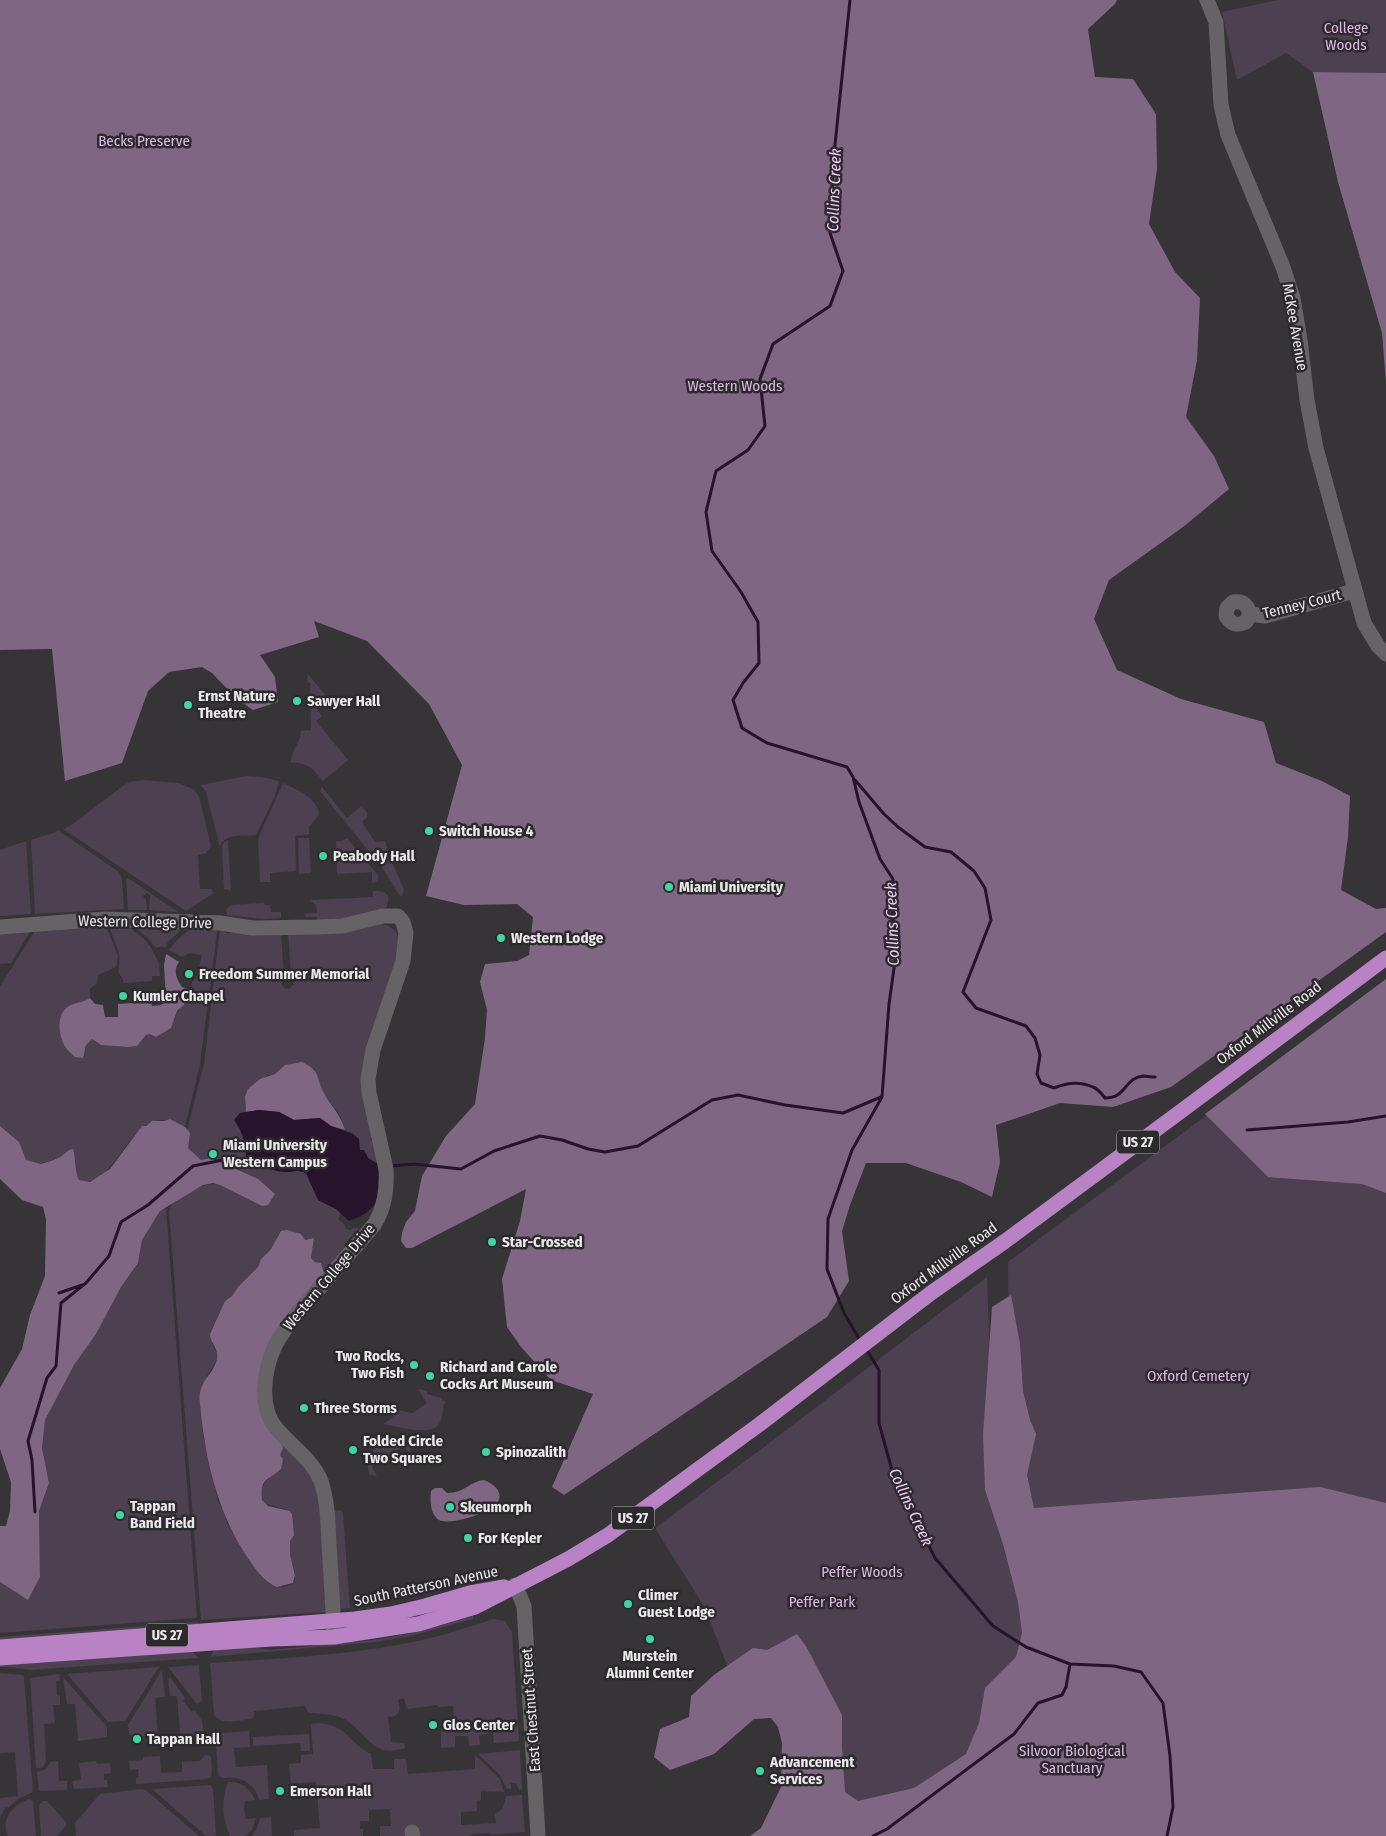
<svg xmlns="http://www.w3.org/2000/svg" width="1386" height="1836" viewBox="0 0 1386 1836" font-family="'Fira Sans Condensed',sans-serif">
  <style>
    .green { fill: #4d4050 }
    .forest { fill: #7f6784 }
    .water { fill: #27132b }
    .lines { fill: none; stroke-linecap: round; stroke-linejoin: round }
    .stream { stroke: #27132b; stroke-width: 3 }
    .minor { stroke: #666266; stroke-width: 15 }
    .highway { stroke: #b982c5; stroke-width: 15 }
    .poi-dot { fill: #42d4a1; stroke: #2d2a2e; stroke-width: 2 }
    .labels { text-anchor: middle; dominant-baseline: central; stroke-width: 5; stroke-linejoin: round; paint-order: stroke }
    .shield { fill: #2d2a2e; stroke: #b2b0b3; stroke-width: 1 }
    .shield-label { font-size: 14px; font-weight: bold; fill: #ebe9ec }
    .park-label { font-size: 15px; fill: #e0b6e9; stroke: #2d2a2e }
    .street-label { font-size: 15px; fill: #ebe9ec; stroke: #2d2a2e }
    .poi-label { font-size: 15px; font-weight: bold; fill: #ebe9ec; stroke: #2d2a2e; text-anchor: start }
    .water-label { font-size: 16px; font-style: italic; fill: #f4c9fd; stroke: #2d2a2e }
  </style>
  <rect width="100%" height="100%" fill="#373438"/>
  <path class="green" d="M1278 0H1386V73L1313 72 1286 53 1237 80 1222 12Z
    M308 674 326 696 314 706 322 716 316 721 348 760 323 781C310 766 312 765 291 762 291 750 301 742 301 731L311 730 310 683 307 682Z
    M246 776 262 777 279 781 275 796 256 835C244 837 224 832 220 847L206 792 201 785Z
    M143 780 178 783 193 789 199 796 211 846 206 853 198 855 200 889H211L214 893 186 911 63 829 73 824 124 785 130 782Z
    M283 783C296 789 318 798 319 814L309 827V834L295 836 296 871 270 873V882H260L258 839Z
    M322 787 347 818 361 806 367 813V817L362 822 375 842 385 841 389 855 404 890 402 896H400L384 870 320 791Z
    M59 831 119 872 122 879 124 909 35 914 31 840Z
    M298 838H309L311 873 299 874Z
    M347 838 378 875V879L376 882 372 883V872L337 874 336 841H342Z
    M228 840 231 890 224 889 222 847 223 843Z
    M26 841 31 914 0 916V850Z
    M128 878 178 912 149 910 150 895 147 893 143 896 146 900 147 910H128L126 879Z
    M373 891C386 891 392 893 386 908L357 917 317 921V917H305L304 914 317 913 316 905 310 900 373 897Z
    M264 903 265 905H270L271 912H281V918L264 919 227 915 226 909 231 905Z
    M376 924C397 925 400 933 398 953L368 1044 372 1136 370 1138 375 1146 378 1164 368 1158 364 1151 360 1150 353 1134 345 1130 341 1117 323 1092 278 1071 275 1074 267 1076 245 1097 246 1112 240 1113C239 1131 247 1145 246 1162 257 1164 276 1172 286 1172 296 1172 295 1169 306 1173L318 1200 336 1209 341 1213 338 1219 344 1224 346 1229 350 1230 354 1228H359L344 1245 345 1250 324 1273 321 1263 315 1262 311 1258 314 1238 305 1240 278 1235 275 1243 261 1259 258 1267 238 1287 232 1296 225 1301 219 1314 212 1329V1343L217 1353V1360L207 1376 200 1404 202 1414 203 1435 212 1474 218 1501 225 1513 227 1523 265 1580 271 1585 284 1587 293 1584C298 1574 293 1566 290 1557 287 1544 291 1527 292 1514L290 1511 264 1503C256 1489 267 1476 280 1471L282 1457 279 1455 283 1444 309 1470 319 1491 326 1612 201 1620 169 1212 171 1205C185 1196 203 1180 220 1185L201 1160 188 1148 189 1133 187 1130 204 1064 220 929 226 933 281 932 284 979 281 984 284 988 289 989 294 984 291 977 288 932Z
    M106 926 118 956 116 967 98 975 97 983 90 989V998L83 1002 71 1005 86 1051V1045L92 1039 101 1045 128 1047 137 1046 146 1035 175 1019C180 1001 192 1003 192 982L196 978 202 955 190 953 182 957 169 950 175 942 190 929H216L217 932 200 1064 185 1127C128 1093 120 1194 79 1180 75 1171 74 1162 74 1152L41 1164 25 1160 19 1142 0 1126V986L33 934 34 930Z
    M110 926H127L143 938 150 946 159 963 160 976H152V981L123 983V979L118 972C123 947 113 946 110 926Z
    M133 926 183 928 168 942 165 948 162 946 156 948 148 938Z
    M30 930V932L11 963 0 964V933Z
    M1218 1107 1386 1181V1836H778L799 1718 737 1691 705 1608 655 1528 764 1447 987 1277 992 1412 1011 1514 1008 1262Z
    M166 1208 197 1617 195 1618 0 1633V1582L28 1600 40 1577 39 1511 49 1483 42 1448 45 1420 74 1365 96 1334 121 1287 138 1264 142 1240 160 1211Z
    M418 1389 427 1391V1394L442 1398V1400L445 1401C443 1408 443 1418 439 1424 430 1437 396 1426 383 1424L393 1417 386 1408 413 1413 427 1403Z
    M394 1439 409 1444 411 1449 410 1453 403 1446 372 1467 377 1476 370 1475 368 1468 371 1452 387 1440Z
    M335 1510 342 1511 343 1514 350 1608 338 1609 333 1515Z
    M473 1616V1619L407 1637 375 1642 210 1657 214 1650 246 1646 270 1650 373 1640 413 1633Z
    M494 1619 505 1621 512 1632 519 1741 494 1743 493 1733 479 1735 480 1745 469 1746 468 1736H455V1747L441 1748V1726L455 1724 453 1706 438 1707 437 1705 407 1709 404 1698 398 1700C400 1708 401 1713 393 1717L388 1716 391 1742 404 1743 405 1748C370 1760 365 1728 342 1718 331 1713 320 1715 308 1712L305 1706 254 1711V1717L251 1719C240 1720 219 1726 214 1714L210 1663C272 1659 335 1656 397 1645 430 1640 462 1629 494 1619Z
    M198 1622V1627L0 1642V1637Z
    M191 1650 198 1658 30 1670 8 1667H0V1663Z
    M199 1665 202 1701 197 1704 168 1667Z
    M159 1667 125 1721 108 1722 67 1674Z
    M162 1670 165 1697 155 1698 158 1736 141 1737 140 1734 129 1735 128 1725Z
    M0 1673 23 1675 24 1677 33 1792 18 1799 8 1808 6 1807 0 1817V1798L18 1796 15 1752 0 1753Z
    M59 1674 60 1680 56 1681 57 1695 60 1696V1705H53L55 1723 44 1724 46 1762 42 1768H36L30 1678Z
    M63 1677 107 1727V1737L78 1741 75 1704H67Z
    M170 1677 185 1698 183 1701 192 1712 195 1711 202 1721 204 1735 197 1738V1743L181 1744 177 1696H170L168 1678Z
    M317 1723C349 1725 348 1743 371 1754L373 1769H394V1759H406L408 1774 475 1769V1755L500 1779 504 1792 481 1791V1800L477 1801V1811L461 1812V1825L496 1823 495 1814 503 1808 506 1796 522 1795 525 1832 491 1835 490 1833 471 1834 470 1836H380V1826H391L390 1809 369 1810V1821H360V1829H363V1836H294V1830L320 1828 316 1782 291 1784 289 1764 301 1763V1755L313 1754 311 1724Z
    M249 1731 250 1747 234 1748 236 1767 267 1765 269 1799 259 1800C256 1788 247 1779 235 1778 228 1777 224 1780 218 1775L216 1744 217 1736 222 1733Z
    M309 1734 310 1751H301L300 1743 253 1746V1737Z
    M520 1750 522 1789 519 1790 516 1783H511V1789H507L499 1774 478 1754Z
    M206 1754 211 1757 212 1772 211 1777 207 1779 136 1784V1778L139 1777 138 1769 130 1770 129 1761 143 1760V1757L160 1756 161 1773 182 1772V1762L200 1761Z
    M58 1761 59 1781H67V1790L39 1791 37 1772 46 1769 50 1762Z
    M96 1761 97 1764 110 1763 111 1773 104 1774V1780H107L108 1787 74 1789 72 1781 81 1780 79 1763Z
    M228 1782C241 1781 250 1788 255 1800L245 1801 244 1810 246 1819 256 1818 252 1830 245 1836H230C222 1819 221 1799 228 1782Z
    M210 1785 213 1789 216 1836H206L152 1789Z
    M142 1789 147 1791 199 1836H76L75 1823 100 1794Z
    M29 1799 33 1801 36 1836H8C0 1818 14 1805 29 1799Z
    M43 1801H47L66 1822V1826L57 1836H41L39 1805Z
    M271 1817 272 1836H252L257 1828 260 1818Z"/>
  <path class="forest" d="M0 0H1117L1115 4 1088 29 1095 77 1133 79 1156 114 1157 169 1149 224 1175 272 1200 298 1197 360 1186 417 1214 456 1229 489 1183 527 1109 580 1094 619 1117 670 1181 699 1264 722 1276 763 1322 781 1350 796 1348 837 1341 890 1376 909 1386 908V932L1171 1087 1113 1107 1060 1103 996 1125 1000 1162 992 1197 961 1182 906 1163H866L850 1205 842 1231 849 1281 827 1317 564 1495 552 1487 593 1394 551 1380 521 1347 507 1327 502 1279 520 1221 526 1189 412 1248H406L401 1241 402 1233 406 1222 415 1211 422 1176 446 1136 475 1104 485 1038 487 1010 480 982 485 964 517 961 529 955 533 917 517 904 464 905 426 896 462 765 429 704 367 641 314 621 319 637 260 655 275 677 278 702 253 710 236 698 212 673 202 667 169 672 148 691 122 763 65 781 52 649 0 650Z
    M1313 72 1386 73V383L1382 333 1338 182Z
    M166 954 179 962C173 971 176 978 182 987L192 990 189 1000 177 1011 171 1028 156 1037 150 1034 146 1035 137 1046 128 1047 101 1045 92 1039 86 1045 83 1058 75 1057C72 1054 68 1051 66 1048 58 1036 55 1012 71 1005 78 1002 84 1002 90 998L95 1004 103 1005 105 1017H118V1004L151 1002 152 1006 161 1005 166 1001 164 965Z
    M1386 979V1193L1362 1184 1268 1177 1205 1114Z
    M302 1062C322 1072 315 1077 324 1093 332 1108 340 1113 345 1130L331 1126 320 1118 294 1120 279 1112 259 1110 246 1112 245 1097 248 1089 260 1079 275 1074 285 1065Z
    M170 1119 185 1127 190 1133 188 1148 201 1160 211 1158 258 1179 275 1194 268 1205 262 1206 220 1185 213 1183 203 1185 160 1211 142 1240 138 1263 121 1287 96 1334 74 1365 45 1420 42 1448 49 1483 39 1511 40 1577 28 1600 0 1582V1526H6L10 1511 11 1482 0 1449V1388L22 1349 30 1315 45 1276 46 1219 43 1207 22 1200 0 1179V1126L19 1142 26 1160 41 1164C46 1162 52 1161 58 1158 64 1156 66 1150 73 1149 76 1158 74 1169 79 1180L90 1182 110 1169 142 1126H146L152 1121H164Z
    M287 1230 301 1234 305 1240 314 1238 311 1258 315 1262 321 1263 324 1273 262 1371 283 1448 280 1455 283 1459 281 1469C268 1481 260 1477 262 1500L268 1506 290 1511 292 1514 294 1535 290 1541V1555L295 1575 293 1583 277 1587C266 1583 259 1574 252 1564 218 1517 205 1460 200 1404 197 1381 213 1376 217 1359 219 1348 210 1343 210 1334L225 1301 232 1296 238 1287 258 1267 261 1259 271 1249 281 1231Z
    M1011 1295 1020 1344 1023 1391 1030 1420 1036 1434 1027 1475 1034 1508 1320 1487 1386 1503V1836H750L761 1828 781 1787 782 1743 778 1727 771 1718 754 1719 714 1754 670 1770 654 1757 660 1729 689 1717 691 1696 714 1675 753 1648 767 1650 797 1634 807 1648 842 1715V1747L845 1792 858 1801 914 1788 966 1754 979 1723 985 1688 1016 1657 1022 1633 1018 1602 1003 1544 985 1490 983 1435 992 1307Z
    M484 1480C492 1483 502 1490 499 1500 494 1512 451 1526 439 1520 430 1514 430 1501 431 1491L435 1488H442L447 1493C462 1494 471 1481 484 1480Z"/>
  <path class="water" d="M259 1110 279 1112 294 1120 320 1118 331 1126 353 1134 359 1139 360 1150H364L368 1158 378 1164C378 1172 381 1181 380 1188 377 1208 366 1215 349 1221L336 1209 318 1200 306 1173C295 1169 295 1172 286 1172 275 1172 257 1164 246 1162 247 1147 243 1132 234 1120L240 1113Z"/>
  <g class="lines">
    <path class="stream" d="M850 0 833 164 830 233 843 271 830 306 773 344 760 379 765 426 748 450 716 471 706 512 712 551 741 592 758 622 759 663 743 683 733 700 742 728 767 743 847 767 853 777 859 802 880 859 893 879 892 909 896 954 889 1004 882 1097 852 1150 828 1219 827 1269 844 1313 861 1342
      M855 780 884 814 898 827 925 847 951 852 974 871 985 888 991 920 963 992 976 1008 1026 1026 1035 1038 1040 1055 1037 1074 1041 1083 1054 1088C1066 1083 1080 1081 1093 1087 1098 1089 1102 1094 1105 1098 1127 1098 1124 1078 1143 1076 1146 1076 1151 1077 1155 1077
      M1247 1130 1348 1122 1386 1116
      M391 1166 414 1164 461 1169 494 1151 540 1136 562 1140 588 1149 605 1152 638 1146 712 1100 738 1095 785 1105 843 1113 881 1097
      M59 1293 82 1285
      M866 1349 879 1370V1423L893 1474 935 1558 993 1626 1026 1647 1070 1664 1114 1666 1141 1672 1163 1703 1170 1756 1173 1807 1167 1836
      M35 1512 32 1460 28 1441 47 1378 56 1366 61 1303 86 1283 109 1256 121 1222 148 1205 193 1166 233 1158 246 1162
      M873 1836 887 1829 1014 1734 1038 1703 1062 1695 1066 1687 1070 1664"/>
    <path class="minor" d="M1207 0 1216 22 1221 105 1228 135 1283 267 1293 298 1300 340 1307 400 1316 448 1364 623 1378 646 1386 654
      M1250 614 1246 622C1237 626 1232 625 1226 616L1227 608 1233 602C1243 601 1247 604 1250 614L1265 616 1354 591
      M0 927 105 919 220 923 252 928 317 927 342 926 383 916H398L403 922 406 933 403 961 373 1050 368 1079 369 1093 386 1169C387 1189 385 1207 374 1225L292 1320C286 1328 280 1336 275 1346 264 1369 258 1408 277 1429 292 1447 312 1459 321 1481 328 1502 328 1524 329 1545 331 1576 333 1606 334 1637
      M515 1585 524 1606 538 1836
      M412 1832 413 1836"/>
    <path class="highway" d="M0 1647 355 1619 391 1614 425 1606 470 1593 504 1587
      M0 1658 271 1639 334 1637 418 1624 475 1607 568 1559 608 1535 760 1424 931 1293 1004 1242 1184 1109 1386 958"/>
  </g>
  <g class="poi-dot">
    <circle cx="297" cy="701" r="5"/>
    <circle cx="188" cy="705" r="5"/>
    <circle cx="429" cy="831" r="5"/>
    <circle cx="323" cy="856" r="5"/>
    <circle cx="669" cy="887" r="5"/>
    <circle cx="501" cy="938" r="5"/>
    <circle cx="189" cy="974" r="5"/>
    <circle cx="123" cy="996" r="5"/>
    <circle cx="213" cy="1154" r="5"/>
    <circle cx="492" cy="1242" r="5"/>
    <circle cx="414" cy="1365" r="5"/>
    <circle cx="430" cy="1376" r="5"/>
    <circle cx="304" cy="1408" r="5"/>
    <circle cx="353" cy="1450" r="5"/>
    <circle cx="486" cy="1452" r="5"/>
    <circle cx="450" cy="1507" r="5"/>
    <circle cx="120" cy="1515" r="5"/>
    <circle cx="468" cy="1538" r="5"/>
    <circle cx="628" cy="1604" r="5"/>
    <circle cx="650" cy="1639" r="5"/>
    <circle cx="433" cy="1725" r="5"/>
    <circle cx="137" cy="1739" r="5"/>
    <circle cx="760" cy="1771" r="5"/>
    <circle cx="280" cy="1791" r="5"/>
  </g>
  <g class="labels">
    <g class="shield">
      <rect x="1117" y="1130.5" width="42" height="23" rx="4"/>
      <rect x="612" y="1506.5" width="42" height="23" rx="4"/>
      <rect x="146" y="1623.5" width="42" height="23" rx="4"/>
    </g>
    <g class="shield-label">
      <text x="1138" y="1142">US 27</text>
      <text x="633" y="1518">US 27</text>
      <text x="167" y="1635">US 27</text>
    </g>
    <g class="park-label">
      <text x="1346" y="28">College<tspan x="1346" dy="17">Woods</tspan></text>
      <text x="144" y="141">Becks Preserve</text>
      <text x="735" y="386">Western Woods</text>
      <text x="1198" y="1376">Oxford Cemetery</text>
      <text x="862" y="1572">Peffer Woods</text>
      <text x="822" y="1602">Peffer Park</text>
      <text x="1072" y="1751">Silvoor Biological<tspan x="1072" dy="17">Sanctuary</tspan></text>
    </g>
    <g class="street-label">
      <text transform="translate(1295 327) rotate(80)">McKee Avenue</text>
      <text transform="translate(1302 604) rotate(-14)">Tenney Court</text>
      <text transform="translate(145 922) rotate(1)">Western College Drive</text>
      <text transform="translate(1269 1023) rotate(-37)">Oxford Millville Road</text>
      <text transform="translate(944 1263) rotate(-36)">Oxford Millville Road</text>
      <text transform="translate(329 1277) rotate(-50)">Western College Drive</text>
      <text transform="translate(426 1586) rotate(-12)">South Patterson Avenue</text>
      <text transform="translate(531 1710) rotate(-94)">East Chestnut Street</text>
    </g>
    <g class="poi-label">
      <text x="198" y="696">Ernst Nature<tspan x="198" dy="17">Theatre</tspan></text>
      <text x="307" y="701">Sawyer Hall</text>
      <text x="439" y="831">Switch House 4</text>
      <text x="333" y="856">Peabody Hall</text>
      <text x="679" y="887">Miami University</text>
      <text x="511" y="938">Western Lodge</text>
      <text x="199" y="974">Freedom Summer Memorial</text>
      <text x="133" y="996">Kumler Chapel</text>
      <text x="223" y="1145">Miami University<tspan x="223" dy="17">Western Campus</tspan></text>
      <text x="502" y="1242">Star-Crossed</text>
      <text x="404" y="1356" text-anchor="end">Two Rocks,<tspan x="404" dy="17">Two Fish</tspan></text>
      <text x="440" y="1367">Richard and Carole<tspan x="440" dy="17">Cocks Art Museum</tspan></text>
      <text x="314" y="1408">Three Storms</text>
      <text x="363" y="1441">Folded Circle<tspan x="363" dy="17">Two Squares</tspan></text>
      <text x="496" y="1452">Spinozalith</text>
      <text x="130" y="1506">Tappan<tspan x="130" dy="17">Band Field</tspan></text>
      <text x="460" y="1507">Skeumorph</text>
      <text x="478" y="1538">For Kepler</text>
      <text x="638" y="1595">Climer<tspan x="638" dy="17">Guest Lodge</tspan></text>
      <text x="650" y="1656" text-anchor="middle">Murstein<tspan x="650" dy="17">Alumni Center</tspan></text>
      <text x="443" y="1725">Glos Center</text>
      <text x="147" y="1739">Tappan Hall</text>
      <text x="770" y="1762">Advancement<tspan x="770" dy="17">Services</tspan></text>
      <text x="290" y="1791">Emerson Hall</text>
    </g>
    <g class="water-label">
      <text transform="translate(834 190) rotate(-88)">Collins Creek</text>
      <text transform="translate(892 924) rotate(-92)">Collins Creek</text>
      <text transform="translate(911 1507) rotate(65)">Collins Creek</text>
    </g>
  </g>
</svg>
